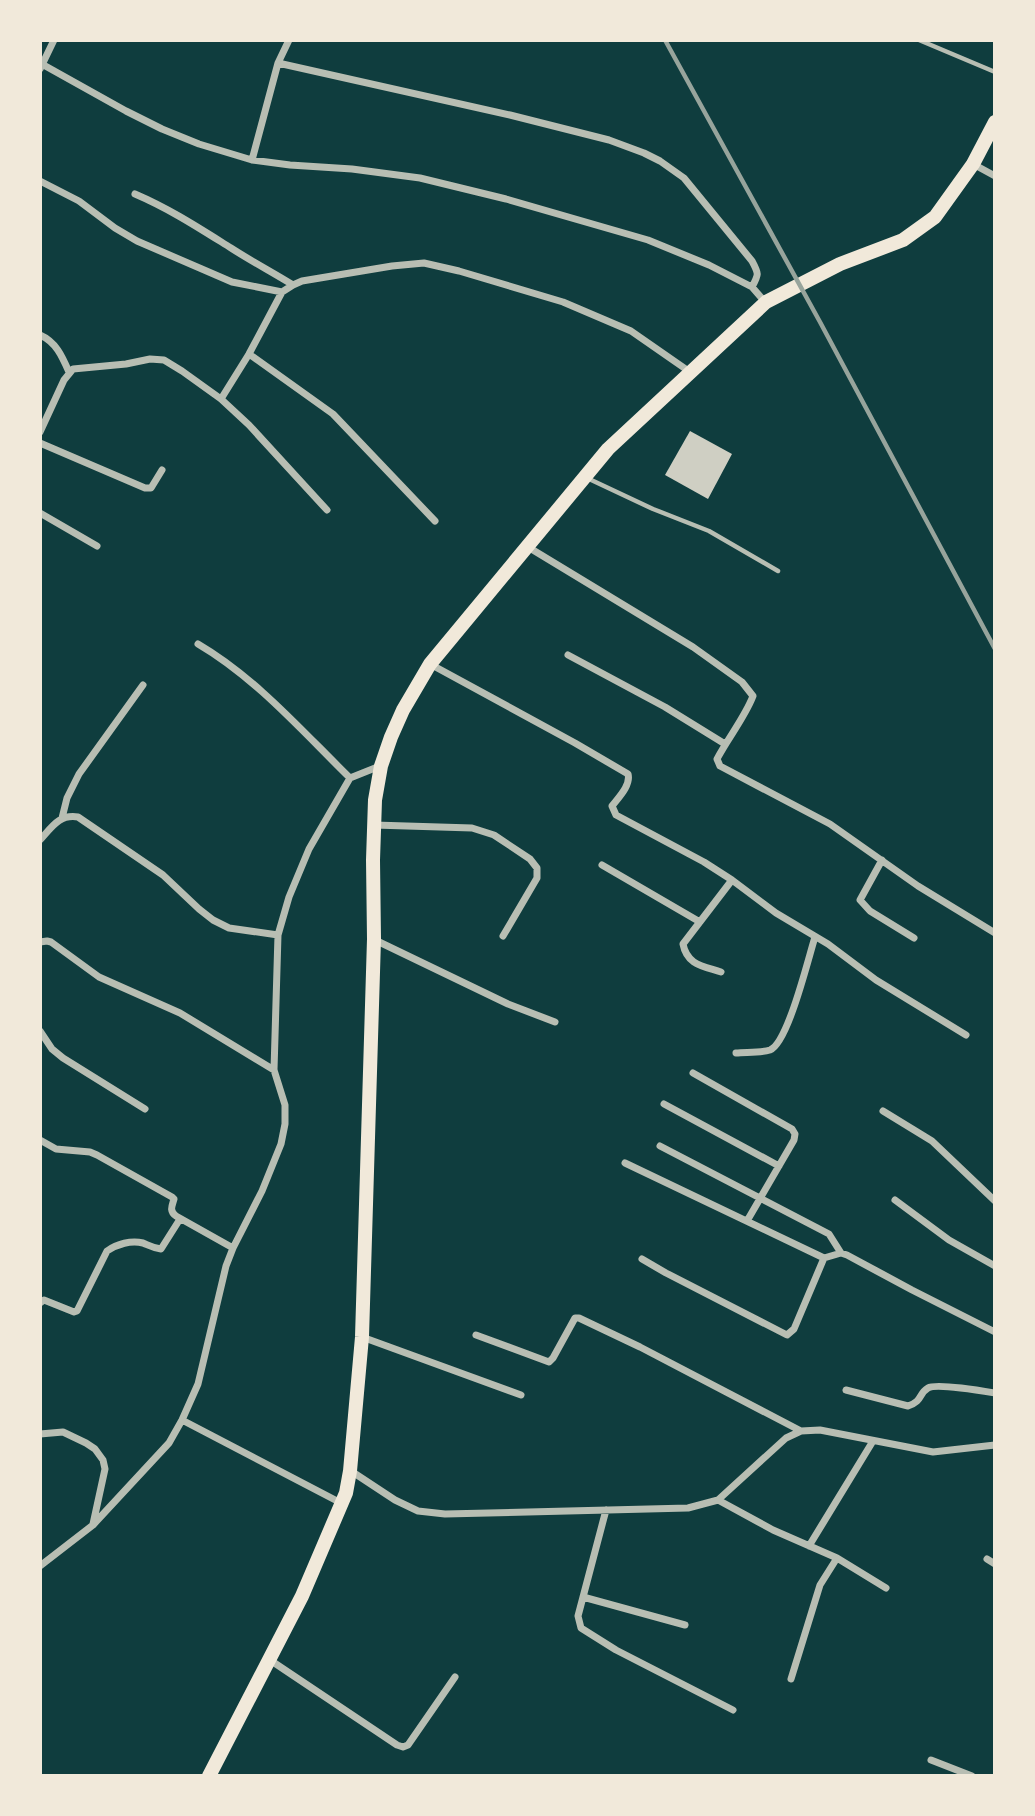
<svg xmlns="http://www.w3.org/2000/svg" width="1035" height="1816" viewBox="0 0 1035 1816" font-family="Lora,serif">
  <style>
    .building { fill: #cfcfc3 }
    .lines { fill: none; stroke-linecap: round; stroke-linejoin: round }
    .service { stroke: #b8beb3; stroke-width: 4.5 }
    .minor { stroke: #b8beb3; stroke-width: 7 }
    .trunk { stroke: #f1e9da; stroke-width: 14 }
    .rail { stroke: #97a49c; stroke-width: 4.5 }
  </style>
  <rect width="100%" height="100%" fill="#0f3d3e"/>
  <path class="building" d="M690 431 732 454 708 499 665 475Z"/>
  <g class="lines">
    <path class="service" d="M919 40 995 72
      M587 478 653 509 709 531 778 571"/>
    <path class="minor" d="M40 63 126 111 162 129 199 144 252 160 290 165 352 169 420 178 506 199 648 240 709 265 752 287 765 302
      M278 63 510 115 609 140 644 153 660 161 684 178 752 261C759 274 759 274 752 287
      M40 69 54 40
      M252 160 278 63 289 40
      M973 164 995 176
      M40 181 79 201 115 228 137 241 232 282 282 292
      M135 194C170 209 199 228 231 248 251 261 272 272 293 285
      M40 335C56 342 62 356 69 372
      M249 354 333 414 435 521
      M221 399 249 354 282 292 293 285 302 281 392 266 424 263 459 271 563 302 631 331 690 372
      M40 432 64 380 73 369 126 364 150 359 164 360 182 371 221 399 249 425 327 510
      M40 443 145 488H151L162 470
      M40 513 97 546
      M528 547 693 647 742 682 753 696C745 717 728 738 717 759L720 766 830 824 918 886 995 933
      M198 644C256 678 302 731 350 778
      M568 655 665 707 725 744
      M430 664 575 743 628 774C631 785 619 797 612 806L616 815 704 862 732 880 776 913 828 944 876 980 966 1035
      M62 818 67 798 79 774 143 685
      M374 825 472 828 494 835 530 859 537 868V878L503 936
      M40 840C52 827 59 814 78 817L163 875 199 909 213 920 229 928 278 935
      M882 860 860 900 870 911 914 938
      M602 865 700 922
      M375 940 508 1004 555 1022
      M40 942 47 941 51 942 99 977 180 1013 274 1070
      M721 972C703 966 687 965 683 944L732 880
      M40 1031 52 1049 63 1058 145 1109
      M736 1053C746 1052 760 1053 770 1050 788 1043 808 959 815 937
      M693 1073 792 1129 795 1134 794 1140 747 1221
      M664 1104 779 1166
      M883 1111 932 1141 995 1201
      M40 1140 56 1149 90 1152 97 1155 172 1197 174 1199C172 1206 169 1211 176 1216L233 1248
      M660 1146 829 1234 841 1253
      M625 1163 824 1258 841 1253 847 1255 912 1290 995 1332
      M895 1200 949 1240 995 1266
      M642 1259 666 1273 787 1335 794 1329 824 1258
      M40 1303 44 1300 74 1312 77 1311 107 1251C117 1244 131 1240 143 1243 150 1246 153 1248 161 1249L180 1219
      M476 1335 549 1362 553 1358 575 1318H579L640 1347 801 1431
      M362 1337 521 1395
      M846 1390 908 1406C923 1401 918 1394 928 1388 936 1383 983 1391 995 1393
      M182 1420 341 1503
      M40 1434 63 1432 86 1443 95 1449 103 1460 105 1469 93 1524
      M351 1471 395 1500 418 1511 445 1514 688 1508 718 1500 786 1438 801 1431 820 1430 933 1452 995 1445
      M718 1500 773 1530 837 1558 886 1588
      M606 1510 578 1616 581 1628 616 1650 733 1710
      M809 1546 873 1441
      M987 1559 995 1564
      M40 1566 93 1525 169 1443 182 1420 198 1384 226 1266 233 1248 262 1191 281 1144 285 1124V1105L274 1070 278 935 289 897 309 849 350 778 380 766
      M583 1597 685 1625
      M270 1660 397 1745 403 1747 408 1745 455 1677
      M791 1679 820 1585 837 1558
      M931 1760 972 1776"/>
    <path class="trunk" d="M209 1776 302 1596 346 1493 350 1471 362 1337 374 939 373 860 375 800 381 766 391 737 403 710 430 664 608 449 766 302 840 264 903 240 935 217 973 164 995 122"/>
    <path class="rail" d="M665 40 820 322 995 649"/>
  </g>
  <rect width="1035" height="1816" fill="none" stroke="#f1e9da" stroke-width="84"/>
</svg>
